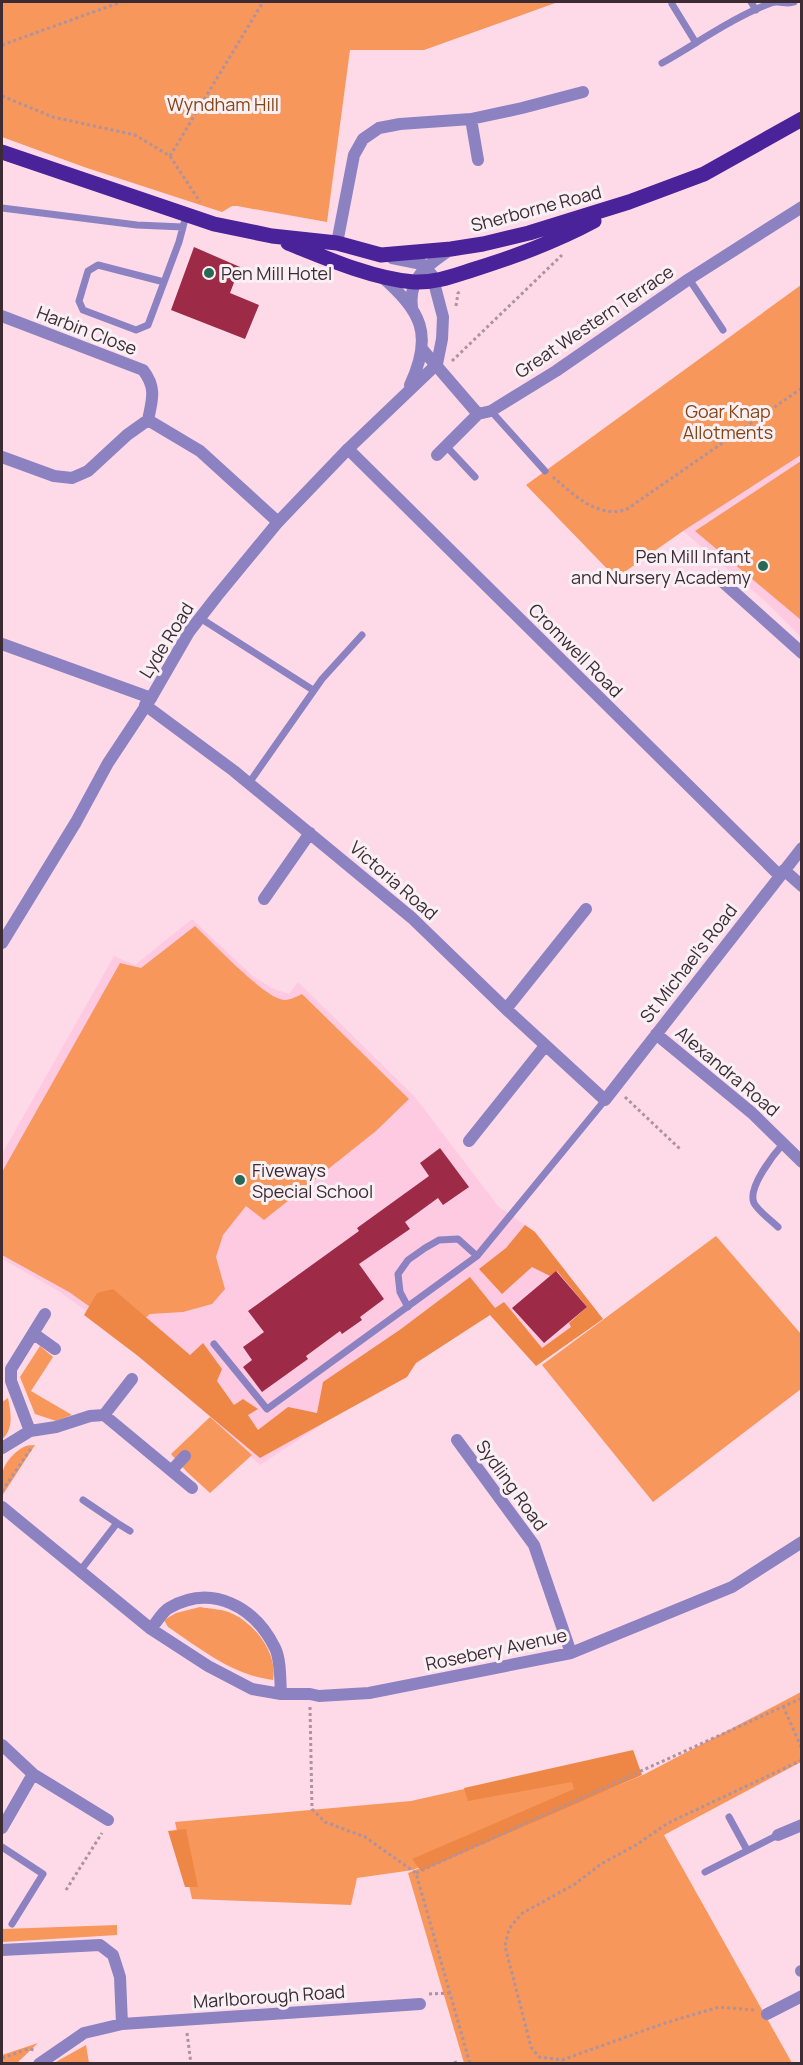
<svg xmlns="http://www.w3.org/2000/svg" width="803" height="2065" viewBox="0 0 803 2065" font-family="Manrope,sans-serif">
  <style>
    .built { fill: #fecae1 }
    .green { fill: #f7975c }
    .forest { fill: #ee8745 }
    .building { fill: #9d2b47 }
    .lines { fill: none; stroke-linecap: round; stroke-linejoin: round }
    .path { stroke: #ae929e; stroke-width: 3; stroke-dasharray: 3 3; stroke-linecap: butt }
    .service { stroke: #8c82c1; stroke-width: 7 }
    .minor { stroke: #8c82c1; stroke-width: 12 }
    .tertiary { stroke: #8c82c1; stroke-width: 12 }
    .primary { stroke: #4a239a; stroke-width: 15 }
    .poi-dot { fill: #286855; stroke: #f9f0f4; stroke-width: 2 }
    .labels { text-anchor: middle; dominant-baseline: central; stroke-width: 6; stroke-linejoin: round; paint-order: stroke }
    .park-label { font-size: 18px; fill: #864314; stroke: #f9f0f4 }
    .street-label { font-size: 18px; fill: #3c2b33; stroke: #f9f0f4 }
    .poi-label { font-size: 18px; fill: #3c2b33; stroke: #f9f0f4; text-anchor: start }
  </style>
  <rect width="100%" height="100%" fill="#fedae9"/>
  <path class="built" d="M801 455V637L765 601 683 531Z
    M192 919 253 976 272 988 289 994 298 982 415 1097 498 1206 535 1232 603 1319 536 1366 490 1315 260 1465 143 1352 57 1290 2 1259V1154L114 956 135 965Z"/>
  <path class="green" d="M2 2H558L424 50H350L327 222 237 206H232L222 212 84 167 2 137Z
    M801 285V455L683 531 616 578 526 485Z
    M801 461V620L695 531Z
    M195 926C213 943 259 992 280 999 288 1002 295 997 302 994L409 1099 376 1131 264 1220 246 1206 223 1235 216 1257 225 1289 212 1304 183 1312 150 1314 127 1333 69 1292 2 1255V1172L120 963 141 968Z
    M716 1236 801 1334V1389L653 1502 542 1365Z
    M40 1346 53 1357 31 1391 72 1415 56 1421 35 1414 20 1377Z
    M8 1398C11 1414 14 1427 2 1440V1402Z
    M210 1417 252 1455 210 1493 187 1472 171 1454Z
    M35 1445 2 1496C1 1478 0 1468 13 1455 21 1448 24 1445 35 1445Z
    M200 1607C211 1609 223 1609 233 1614 256 1625 278 1654 273 1680 232 1675 201 1649 168 1627L164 1620 176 1613Z
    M801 1692V1762L664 1835 792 2063H464L408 1873 643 1775Z
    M633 1751 641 1774 413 1870 357 1878 351 1905 192 1899 175 1822 411 1801Z
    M117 1925V1935L2 1942V1929Z
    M38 2043 17 2063H2V2055Z
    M86 2045 89 2063H54Z"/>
  <path class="forest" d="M525 1225 535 1232 603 1319 536 1366 490 1315 416 1363 407 1377 260 1458 138 1356 84 1315 97 1293 113 1289 190 1355 203 1343 222 1369 217 1381 234 1405 243 1399 258 1409 248 1415 258 1430 288 1407 317 1413 323 1382 401 1329 470 1277 495 1308 504 1302 542 1348 571 1327 569 1323 587 1307 557 1271 550 1276 532 1267 502 1294 479 1269 506 1248Z
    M633 1750 642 1775 421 1871 412 1859 574 1789 572 1782 468 1801 464 1788Z
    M186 1829 198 1887H185L168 1831Z"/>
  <path class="building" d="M194 247 240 267 230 293 259 305 245 339 171 310Z
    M440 1148 469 1187 443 1205 438 1198 405 1222 410 1229 359 1264 384 1299 360 1317 362 1320 342 1334 340 1331 306 1356 308 1359 262 1392 243 1367 252 1360 243 1347 264 1332 248 1311 359 1231 357 1228 429 1176 420 1163Z
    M556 1271 587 1307 544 1343 512 1308Z"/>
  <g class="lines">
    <path class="path" d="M2 45 121 2
      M2 96 53 117 135 135 170 156 200 202
      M170 156 263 2
      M456 306 458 293 462 291
      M452 361 562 255
      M553 477C573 494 599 520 627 509L802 388
      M625 1097 680 1149
      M2 1491 32 1447
      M783 1706 802 1749
      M310 1707 312 1809 325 1822 365 1837 416 1873 470 2064
      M416 1873 802 1698
      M66 1890 102 1833
      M429 1994 451 1993
      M754 2010 719 2007 665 2023 562 2060 539 2057 531 2047 505 1946 509 1929 521 1914 575 1884 601 1864 636 1845 668 1823 802 1760
      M187 2033 191 2064
      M2 2058 28 2049 35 2050
      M455 2061 456 2064"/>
    <path class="service" d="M751 2 756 10
      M672 4 696 43
      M662 63C696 44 735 16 771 3 779 0 786 5 794 2
      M2 208 137 225 183 227 184 223
      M689 279 723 330
      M164 282 98 265 88 271 79 301 83 310 136 330 148 325 179 242 183 227
      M491 411 545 471
      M446 446 475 477
      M200 618 313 690
      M249 783 322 679 362 635
      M778 1227C771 1220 758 1211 754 1203 747 1188 774 1154 783 1144
      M408 1307 400 1292 398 1274 408 1260 425 1248 439 1240 458 1239 477 1256
      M214 1344 267 1409 477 1256 605 1100
      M117 1523 130 1531
      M80 1571 117 1523 83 1500
      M729 1817 747 1850
      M2 1847 43 1874 12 1924
      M705 1872 778 1835"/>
    <path class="minor" d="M471 119 478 160
      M337 243 354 155 363 139 379 128 400 124 471 119 522 108 583 92
      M2 316 143 370C157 388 152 400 148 420L127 435 88 471 72 478 54 476 2 457
      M422 349 478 414 491 411 556 371 689 279 802 207
      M148 420 200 451 278 522
      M348 449 779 875
      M437 455 478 414
      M715 575 802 653
      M2 644 151 698
      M145 705 234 771 412 918 506 1009 605 1100 802 848
      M784 870 802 886
      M264 899 310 833
      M506 1009 586 909
      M656 1034 752 1113 802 1162
      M469 1141 545 1046
      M34 1334 55 1349
      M104 1415 132 1379
      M30 1431 11 1381V1369L45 1314
      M457 1440 534 1545 571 1653
      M2 1448 30 1431 56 1427 90 1416 104 1415 192 1488
      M172 1470 185 1456
      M2 1507 151 1629 208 1666 252 1689 281 1694H310L319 1696 369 1693 571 1653 732 1587 802 1542
      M151 1629C156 1623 162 1612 169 1608 212 1583 255 1607 275 1648 281 1660 280 1680 281 1694
      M2 1745 33 1774 108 1820
      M2 1828 33 1774
      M778 1835 802 1825
      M2 1950 100 1945 113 1955 120 1977 122 2024
      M801 1971H802
      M767 2014 802 1996
      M39 2064 84 2033 122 2024 420 2004"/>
    <path class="tertiary" d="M381 276C421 311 434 334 410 385
      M412 307C408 277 429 264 451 249
      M2 943 76 822 108 763 151 698 189 632 217 596 278 522 348 449 437 364 442 339 443 317 432 275 422 264 392 258"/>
    <path class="primary" d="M2 152 214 224 272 236 337 243 381 255 451 249 483 244 529 233 629 202 704 174 802 119
      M288 243C325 258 374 279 414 282 435 283 453 276 472 270 514 257 555 242 594 221"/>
  </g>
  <g class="poi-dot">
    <circle cx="209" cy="273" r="6"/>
    <circle cx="763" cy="566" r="6"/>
    <circle cx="240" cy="1180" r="6"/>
  </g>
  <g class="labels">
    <g class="park-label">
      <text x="223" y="104">Wyndham Hill</text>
      <text x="728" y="411">Goar Knap<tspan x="728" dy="21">Allotments</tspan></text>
    </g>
    <g class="street-label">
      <text transform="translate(536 208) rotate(-15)">Sherborne Road</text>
      <text transform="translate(594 321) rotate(-34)">Great Western Terrace</text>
      <text transform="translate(87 330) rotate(21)">Harbin Close</text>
      <text transform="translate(166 640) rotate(-58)">Lyde Road</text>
      <text transform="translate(576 650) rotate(45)">Cromwell Road</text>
      <text transform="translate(394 880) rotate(41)">Victoria Road</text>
      <text transform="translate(688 963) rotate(-52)">St Michael's Road</text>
      <text transform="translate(728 1071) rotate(40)">Alexandra Road</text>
      <text transform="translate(512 1485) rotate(54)">Sydling Road</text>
      <text transform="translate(496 1649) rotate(-12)">Rosebery Avenue</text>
      <text transform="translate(269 1996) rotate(-4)">Marlborough Road</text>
    </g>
    <g class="poi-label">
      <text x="221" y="273">Pen Mill Hotel</text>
      <text x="751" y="556" text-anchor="end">Pen Mill Infant<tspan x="751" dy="21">and Nursery Academy</tspan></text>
      <text x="252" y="1170">Fiveways<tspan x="252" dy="21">Special School</tspan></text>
    </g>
  </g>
  <rect width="803" height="2065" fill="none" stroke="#3c2b33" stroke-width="6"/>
</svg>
